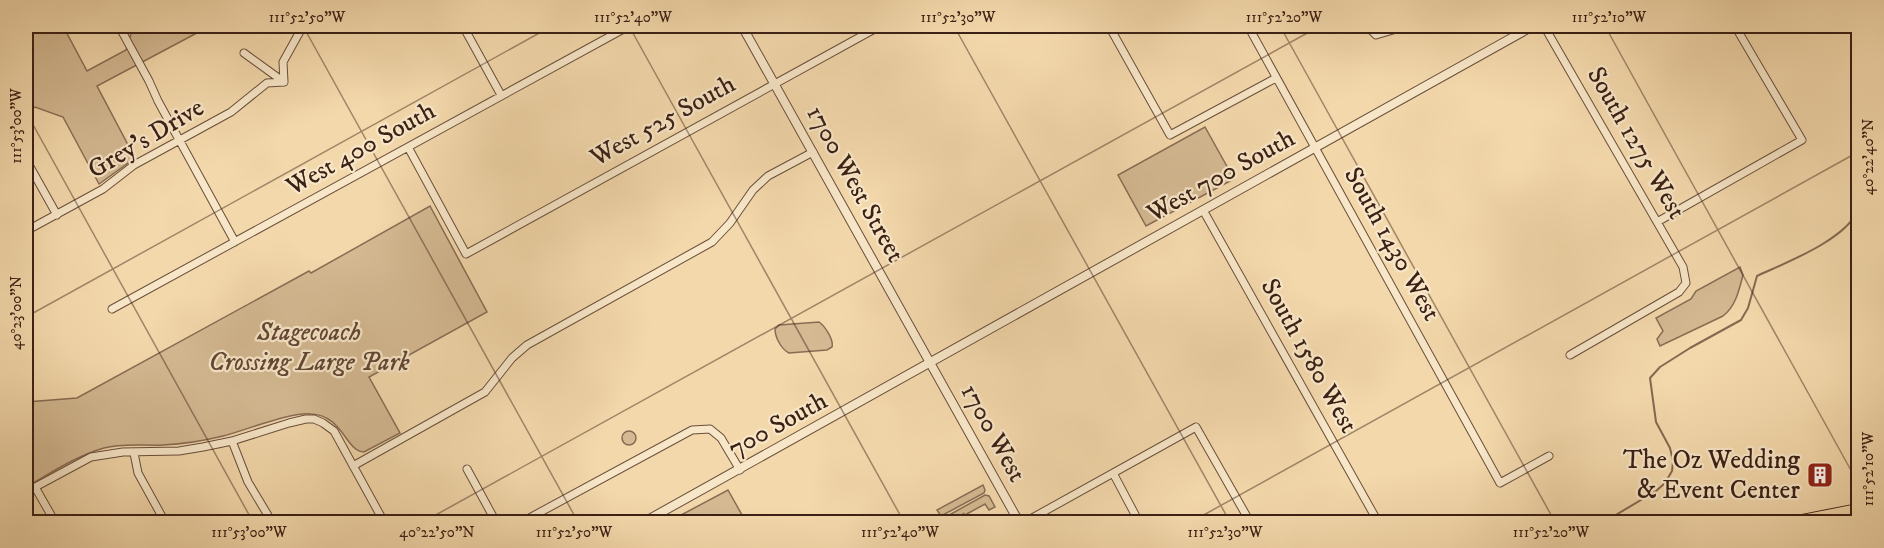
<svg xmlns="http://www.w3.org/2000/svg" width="1884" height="548" viewBox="0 0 1884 548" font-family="'IM FELL DW Pica',serif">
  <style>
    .green { fill: #d4b992; stroke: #886c54; stroke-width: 1.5 }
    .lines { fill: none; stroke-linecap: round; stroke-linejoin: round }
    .stream { stroke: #846950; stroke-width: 2 }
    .minor-casing { stroke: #694e3a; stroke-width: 9 }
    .tertiary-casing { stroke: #694e3a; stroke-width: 10 }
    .trunk-casing { stroke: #3b2015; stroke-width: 14 }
    .minor { stroke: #f7e6c8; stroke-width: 7 }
    .tertiary { stroke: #f7e6c8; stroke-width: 8 }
    .trunk { stroke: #f3d8ab; stroke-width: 12 }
    .ticks { fill: none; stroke: #3b2015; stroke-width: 1.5; stroke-opacity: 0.45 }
    .labels { text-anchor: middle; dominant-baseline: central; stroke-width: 4.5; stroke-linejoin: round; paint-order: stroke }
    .street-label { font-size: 26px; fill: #3b2015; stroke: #f7e6c8 }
    .park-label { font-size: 26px; font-style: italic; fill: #614634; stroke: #f7e6c8 }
    .poi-label { font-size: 26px; fill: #3b2015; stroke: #f7e6c8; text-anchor: end }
    .neatline { fill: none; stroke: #3b2015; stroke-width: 2 }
    .ticks-label { font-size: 15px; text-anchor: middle; fill: #3b2015 }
  </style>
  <rect width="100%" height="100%" fill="#f3d8ab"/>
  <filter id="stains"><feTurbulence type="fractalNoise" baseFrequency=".00333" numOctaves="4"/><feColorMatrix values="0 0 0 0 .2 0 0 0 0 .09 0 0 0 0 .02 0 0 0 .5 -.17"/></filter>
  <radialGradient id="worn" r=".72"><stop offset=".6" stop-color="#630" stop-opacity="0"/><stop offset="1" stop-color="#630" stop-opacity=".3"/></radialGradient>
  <path class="green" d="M26 26H63L87 71 126 50 133 27 135 26H210L97 86 135 158 99 184 63 117 35 107 26 112V54L27 48 26 45Z
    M1205 127 1234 179 1146 226 1118 175Z
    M430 206 487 312 369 377 400 433 364 452C346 452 343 415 311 414 289 412 247 430 223 436 203 441 183 444 163 445 144 446 123 443 104 448 76 456 51 473 26 487V402L77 398 309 271 311 273Z
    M1740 267 1743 275C1739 290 1736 306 1723 316L1660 346 1657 339 1663 331 1656 318 1691 299 1696 291Z
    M819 322C825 326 834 340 832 347L827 350 789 353C781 349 775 337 775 329L779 325Z
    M622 438a7 7 0 1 1 14 0a7 7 0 1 1-14 0Z
    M983 485 985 490 984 493 941 516 937 510Z
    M728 490 746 522H668Z
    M985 495 989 496 995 507 989 510 985 504 965 515 963 513 967 522C957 523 953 515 942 519Z"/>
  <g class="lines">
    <path class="stream" d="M1604 522 1656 491 1665 483 1672 471 1673 461 1670 448 1656 422 1650 378 1660 367 1690 348 1741 320 1748 308 1757 276C1787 262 1843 241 1858 211"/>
    <defs>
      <path id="minor" d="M119 26 149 81 158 101 235 242
        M463 26 501 95
        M1109 26 1170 135 1276 78
        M1248 26 1500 483 1549 456
        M1367 26 1376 35 1393 30 1402 26
        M1544 26 1683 267 1686 283 1679 292 1570 355
        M244 53 284 82
        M284 82 283 62 303 26
        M408 147 466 254 880 26
        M29 165 57 215
        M1203 210 1378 522
        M1657 222 1802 140 1735 26
        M26 231 103 189 134 165 231 112 267 83 284 82
        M112 309 629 26
        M232 441 248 482 272 522
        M134 453 138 473 165 522
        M353 466 485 392 512 358 527 345 712 242 730 223 753 190 768 176 813 152
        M467 469 496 522
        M1113 473 1139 522
        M35 487 55 522
        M26 492 91 457 123 452 179 451 203 447 232 441 289 423 306 419H314L323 423 334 431 384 522
        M522 522 692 430 710 429 721 438 740 470
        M1025 522 1196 427 1250 522"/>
      <path id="tertiary" d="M742 26 1019 522
        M644 522 1533 26"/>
      <path id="trunk" d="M1797 522 1858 510"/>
    </defs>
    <use href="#minor" class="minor-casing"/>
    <use href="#tertiary" class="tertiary-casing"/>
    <use href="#trunk" class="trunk-casing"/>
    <use href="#minor" class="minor"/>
    <use href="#tertiary" class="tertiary"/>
    <use href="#trunk" class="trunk"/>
  </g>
  <path class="ticks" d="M303 26 578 522M629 26 904 522M954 26 1230 522M1280 26 1555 522M1605 26 1858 483M26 112 253 522M26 317 552 26M423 522 1320 26M1191 522 1858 152"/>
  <defs>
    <symbol id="building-square" viewBox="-11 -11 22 22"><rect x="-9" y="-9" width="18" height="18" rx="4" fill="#8f2418" stroke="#f7e6c8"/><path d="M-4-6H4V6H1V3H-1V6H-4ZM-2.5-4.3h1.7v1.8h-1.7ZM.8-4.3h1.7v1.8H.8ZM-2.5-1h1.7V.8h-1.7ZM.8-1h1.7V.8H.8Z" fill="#fff"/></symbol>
  </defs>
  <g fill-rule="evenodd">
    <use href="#building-square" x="1805" y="460" width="30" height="30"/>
  </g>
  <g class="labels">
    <g class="street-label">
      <text transform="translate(663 121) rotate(-29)">West 525 South</text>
      <text transform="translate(146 139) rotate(-31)">Grey's Drive</text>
      <text transform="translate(1636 143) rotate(60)">South 1275 West</text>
      <text transform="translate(361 149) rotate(-29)">West 400 South</text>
      <text transform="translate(1221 176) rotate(-29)">West 700 South</text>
      <text transform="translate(855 184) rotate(61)">1700 West Street</text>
      <text transform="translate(1392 244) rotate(61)">South 1430 West</text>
      <text transform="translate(1309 356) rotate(61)">South 1580 West</text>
      <text transform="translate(778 425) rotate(-29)">700 South</text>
      <text transform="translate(993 433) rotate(61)">1700 West</text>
    </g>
    <g class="park-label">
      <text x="309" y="332">Stagecoach<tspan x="309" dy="30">Crossing Large Park</tspan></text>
    </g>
    <g class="poi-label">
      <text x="1800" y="460">The Oz Wedding<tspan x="1800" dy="30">&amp; Event Center</tspan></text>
    </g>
  </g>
  <rect width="1884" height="548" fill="none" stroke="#f3d8ab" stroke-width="66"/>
  <rect x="33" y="33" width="1818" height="482" class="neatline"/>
  <g class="ticks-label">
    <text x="307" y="22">111°52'50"W</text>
    <text x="633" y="22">111°52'40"W</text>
    <text x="958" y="22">111°52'30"W</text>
    <text x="1284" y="22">111°52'20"W</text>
    <text x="1609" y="22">111°52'10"W</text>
    <text transform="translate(16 126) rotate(-90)" y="5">111°53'00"W</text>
    <text transform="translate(1868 157) rotate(-90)" y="5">40°22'40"N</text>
    <text transform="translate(16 313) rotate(-90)" y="5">40°23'00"N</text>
    <text transform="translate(1868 469) rotate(-90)" y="5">111°52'10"W</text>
    <text x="249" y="537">111°53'00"W</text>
    <text x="437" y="537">40°22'50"N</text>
    <text x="574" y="537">111°52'50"W</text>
    <text x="900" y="537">111°52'40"W</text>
    <text x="1225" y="537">111°52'30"W</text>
    <text x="1551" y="537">111°52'20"W</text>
  </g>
  <rect width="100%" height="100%" filter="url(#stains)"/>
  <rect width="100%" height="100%" fill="url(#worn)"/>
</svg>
